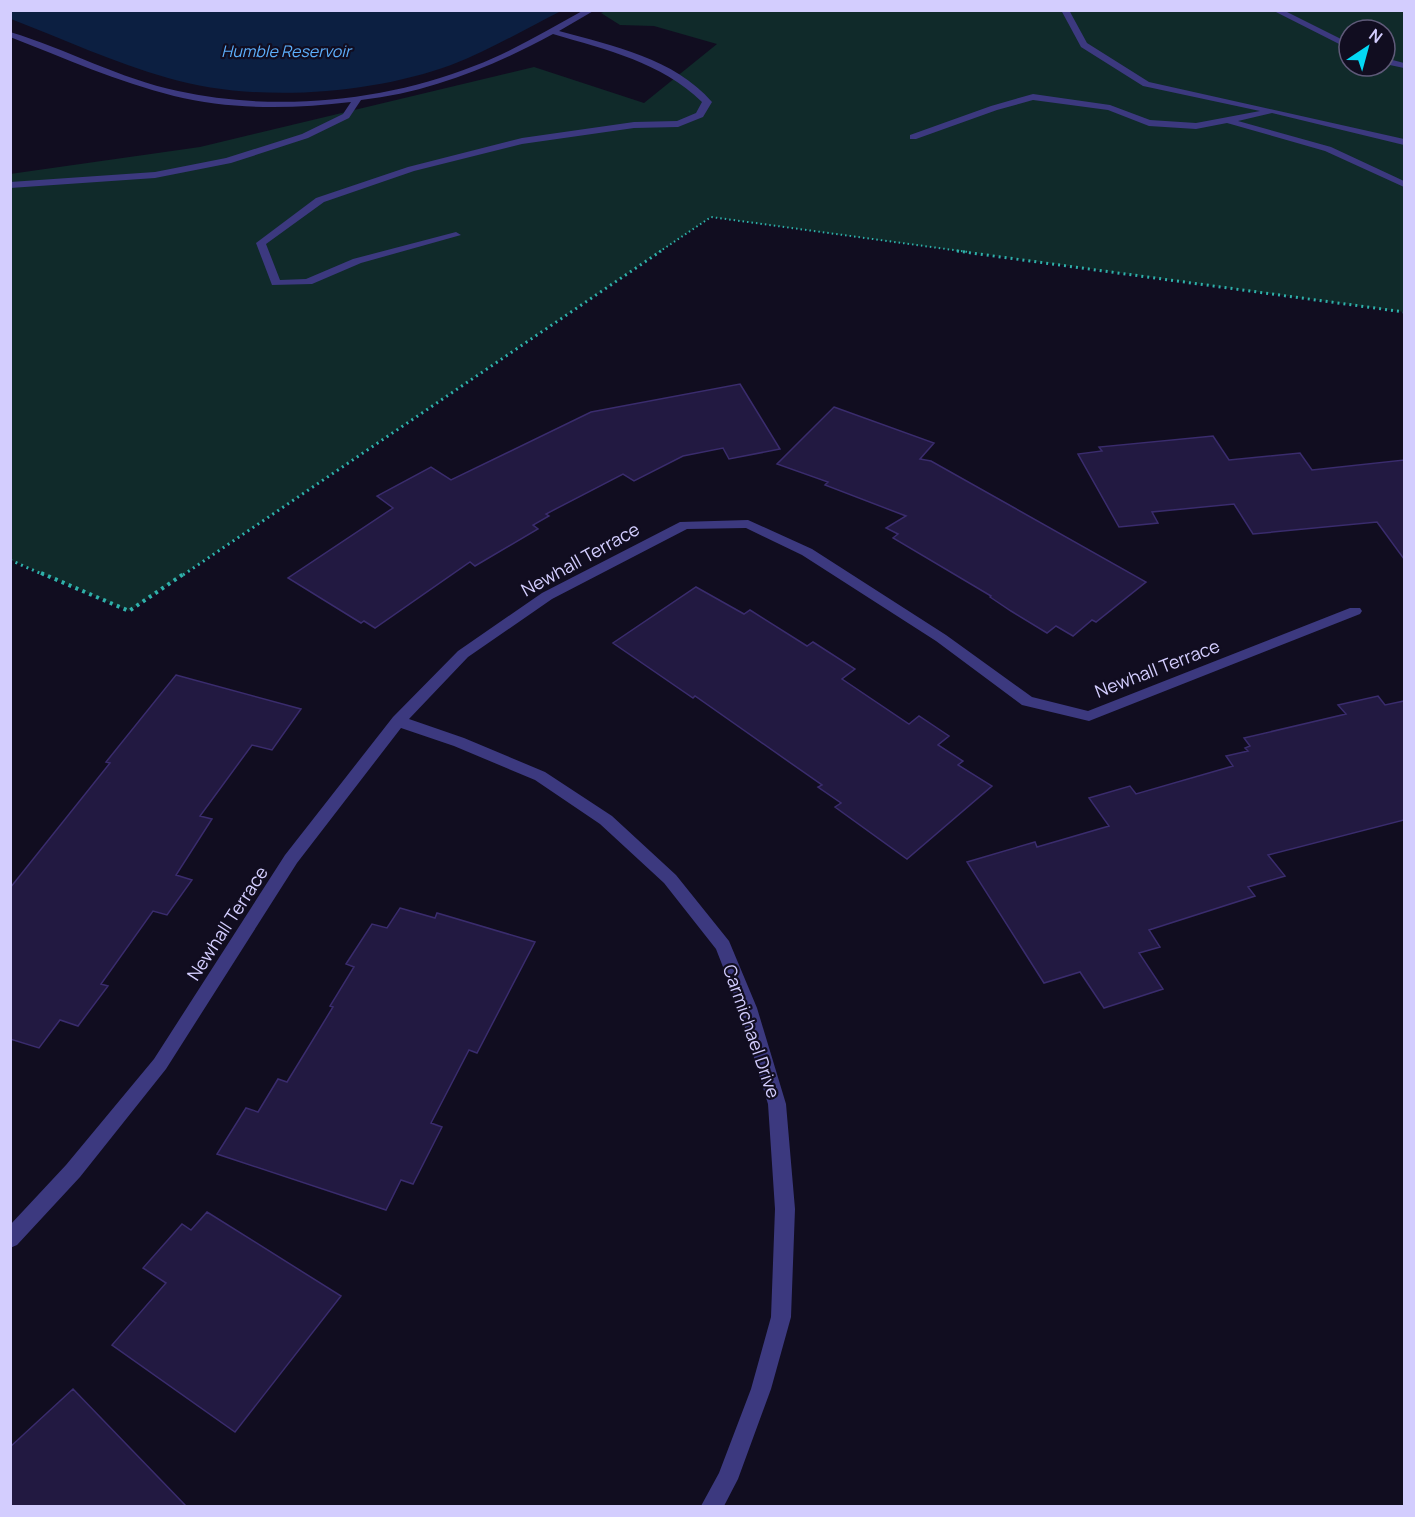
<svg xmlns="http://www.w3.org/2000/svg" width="1415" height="1517" viewBox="0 0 1415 1517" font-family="Manrope,sans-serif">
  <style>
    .green { fill: #102a2a; fill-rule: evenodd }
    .water { fill: #0c1f41 }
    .building { fill: #221941; stroke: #3a2c6d; stroke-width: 1.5 }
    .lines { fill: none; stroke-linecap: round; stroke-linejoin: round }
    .path-far2 { stroke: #2fb0aa; stroke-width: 2; stroke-dasharray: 1.5 3; stroke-linecap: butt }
    .path-far1 { stroke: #2fb0aa; stroke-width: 3; stroke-dasharray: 2 4; stroke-linecap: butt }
    .path { stroke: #2fb0aa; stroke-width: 4; stroke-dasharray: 3 4.5; stroke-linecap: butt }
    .minor { fill: #3c397f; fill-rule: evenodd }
    .labels { text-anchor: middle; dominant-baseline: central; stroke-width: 4.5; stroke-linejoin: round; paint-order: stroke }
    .far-water-label { font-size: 16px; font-style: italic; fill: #5db0fd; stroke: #110d20 }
    .street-label { font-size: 18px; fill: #d3cdfe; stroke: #110d20 }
  </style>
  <rect width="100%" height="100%" fill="#110d20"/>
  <path class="green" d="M606 11H1404V312L711 217 129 611 11 560 10 174 200 147 534 67 644 103 717 44 654 26 620 25 601 13ZM1349 30H1385V66H1349Z"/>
  <path class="water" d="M10 11 11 10 561 11C525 29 488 51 451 65 369 95 252 103 168 78 115 63 63 39 11 19Z"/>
  <path class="building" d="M740 384 780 449 729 459 723 448 683 456 634 481 623 474 546 514 549 516 533 525 538 529 475 566 470 562 375 628 364 621 361 623 288 578 393 508 377 496 431 467 451 480 591 412Z
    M834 407 934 443 920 459 931 461 1146 582 1096 622 1092 620 1073 636 1056 626 1047 633 1011 611 990 597 991 596 893 538 898 534 886 528 906 516 825 485 828 482 777 464Z
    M1213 436 1229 460 1300 453 1312 470 1404 460V559L1377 522 1253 534 1234 504 1152 512 1158 523 1119 527 1078 454 1102 451 1099 447Z
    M696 587 744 614 750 610 807 646 813 642 855 669 842 679 909 724 919 716 949 736 938 745 963 761 958 765 992 786 907 859 835 807 841 803 818 787 822 785 695 696 693 698 613 643Z
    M176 675 301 709 272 750 252 745 200 816 212 819 176 875 192 880 167 915 153 911 101 984 108 986 78 1026 60 1020 39 1048 10 1039V888L110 763 106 762Z
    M1378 696 1385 705 1404 701V820L1268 855 1285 876 1248 887 1255 896 1149 930 1160 947 1139 953 1163 989 1104 1008 1080 972 1044 983 967 862 1035 842 1037 847 1109 826 1089 798 1130 786 1136 794 1233 766 1226 756 1248 751 1245 748 1250 746 1244 738 1346 714 1338 705Z
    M400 908 435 918 437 913 535 942 477 1053 469 1050 431 1123 442 1127 413 1184 401 1180 386 1210 217 1154 246 1108 258 1112 278 1079 287 1082 333 1007 330 1006 354 967 346 964 372 924 387 928Z
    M207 1212 341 1296 235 1432 112 1345 166 1283 143 1268 182 1224 191 1230Z
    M73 1389 186 1506H10V1447Z"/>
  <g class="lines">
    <path class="path-far2" d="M659 252 711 217 968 252"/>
    <path class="path-far1" d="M957 251 1404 312
      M10 560 44 575
      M183 575 661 251"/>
    <path class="path" d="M41 573 129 611 185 573"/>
    <path class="minor" d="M584 10H595L559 31C613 46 674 58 712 102L703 117 678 127 634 128 522 144 414 171 324 202 266 244 280 280 306 279 353 259 456 232 461 235 361 263 312 284 272 285 256 243 316 198 408 167 522 138 634 122 677 121 696 113 702 102C661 62 607 50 553 34 492 67 430 92 361 100L349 118 308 138 231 163 155 178 10 188V182L155 172 226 158 302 134 343 114 351 102C293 109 231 110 174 96 118 82 64 58 10 37V32C67 49 120 79 178 91 274 112 383 102 474 66 513 51 548 30 584 10Z
      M1061 10H1069L1087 43 1149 82 1404 139V145L1272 113 1238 121 1331 147 1404 181V187L1325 151 1227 123 1196 129 1149 126 1108 110 1033 100 997 110 916 139H910V135L991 106 1033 94 1110 105 1150 120 1196 123 1260 111 1143 86 1081 47Z
      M1272 10H1283L1349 43V49Z
      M1385 58 1404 63V68L1385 64Z
      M748 520 812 549 946 635 1032 697 1088 711 1350 608H1360L1362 611 1360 614 1089 721 1022 705 936 641 802 555 746 528 687 529 552 599 468 657 409 719 464 738 545 772 612 816 676 875 729 941 757 1008 786 1104 795 1209 791 1317 771 1389 738 1479 724 1506H701L719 1473 751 1389 771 1317 775 1209 768 1104 739 1008 716 949 664 883 600 824 535 780 454 746 401 728 297 863 166 1069 80 1177 17 1245 10 1248V1225L66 1165 154 1059 285 855 393 717 458 651 542 593 680 522Z"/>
  </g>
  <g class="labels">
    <g class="far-water-label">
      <text x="286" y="51">Humble Reservoir</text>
    </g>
    <g class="street-label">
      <text transform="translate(580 559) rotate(-29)">Newhall Terrace</text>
      <text transform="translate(1157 668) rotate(-21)">Newhall Terrace</text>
      <text transform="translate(227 923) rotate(-57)">Newhall Terrace</text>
      <text transform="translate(752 1031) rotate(71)">Carmichael Drive</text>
    </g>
  </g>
  <rect width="1415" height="1517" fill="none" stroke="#d3cdfe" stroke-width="24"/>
  <g transform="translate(1367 48) rotate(36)"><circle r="28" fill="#110d20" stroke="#5f5a79" stroke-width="1.5"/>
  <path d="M0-4.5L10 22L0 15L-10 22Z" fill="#03d8f4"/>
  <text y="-9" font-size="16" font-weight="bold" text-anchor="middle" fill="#d3cdfe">N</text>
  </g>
</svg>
